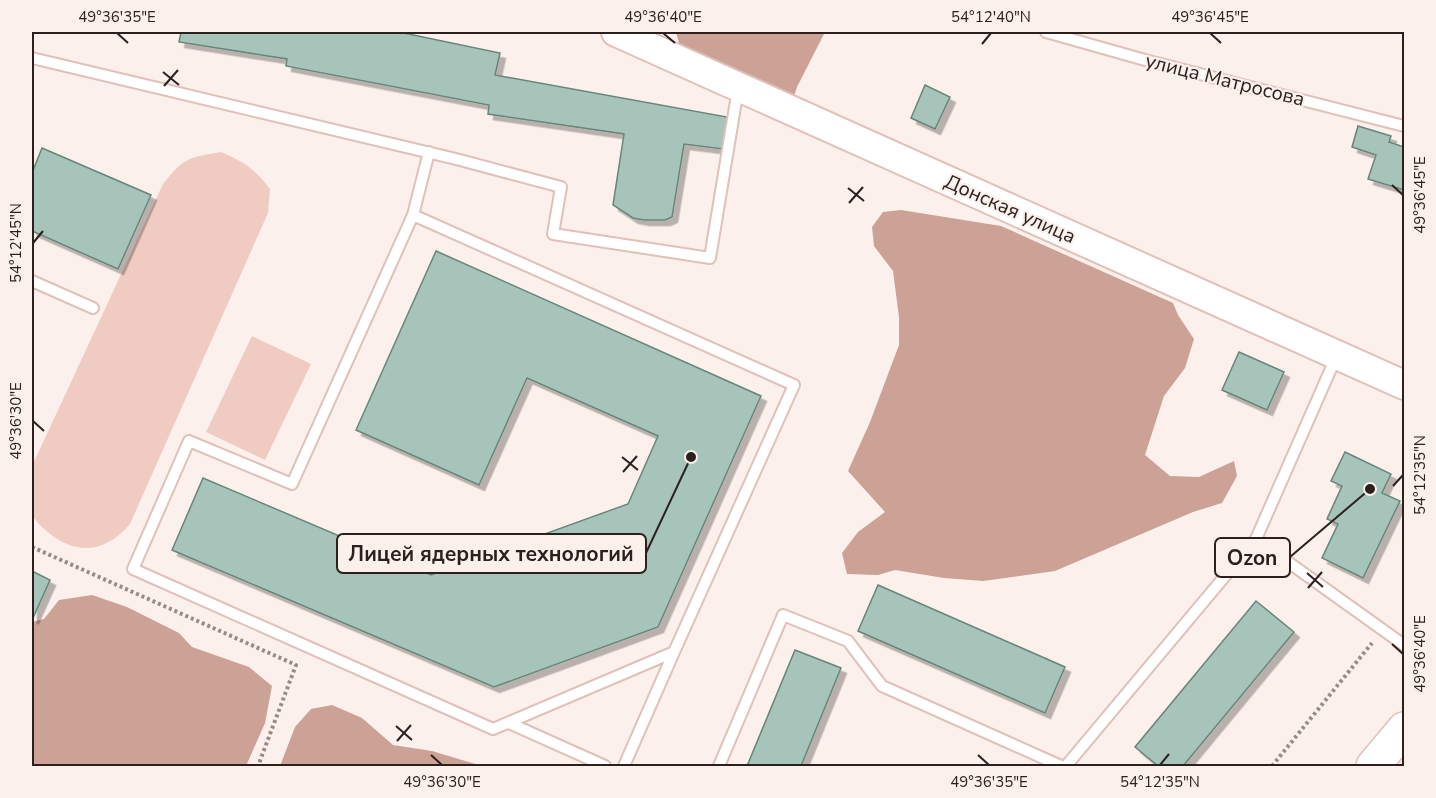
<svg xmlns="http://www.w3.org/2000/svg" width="1436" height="798" viewBox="0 0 1436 798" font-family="'Nunito Sans',sans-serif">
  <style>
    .green { fill: #f0cbc1 }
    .forest { fill: #cca196 }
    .building { fill: #a6c4b9; stroke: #68857a; stroke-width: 1.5; filter: url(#shadow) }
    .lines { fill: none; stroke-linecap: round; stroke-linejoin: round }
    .lane-casing { stroke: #dfc1b9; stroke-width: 14 }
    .secondary-casing { stroke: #dfc1b9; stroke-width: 32 }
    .highway-casing { stroke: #dfc1b9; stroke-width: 36 }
    .path { stroke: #978b88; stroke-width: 4; stroke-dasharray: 3 3; stroke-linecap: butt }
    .lane { stroke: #fff; stroke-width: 10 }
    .secondary { stroke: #fff; stroke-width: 28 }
    .highway { stroke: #fff; stroke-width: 33 }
    .ticks { fill: none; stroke: #2c201e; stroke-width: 2 }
    .labels { text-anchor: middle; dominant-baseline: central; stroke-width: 4.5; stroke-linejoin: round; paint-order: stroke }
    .street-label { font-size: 20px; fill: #2c201e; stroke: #fcf0ec }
    .leader { fill: none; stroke: #2c201e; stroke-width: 2 }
    .callout-dot { fill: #2c201e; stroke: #fcf0ec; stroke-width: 2 }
    .callout { fill: #fcf0ec; stroke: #2c201e; stroke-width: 2 }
    .callout-label { font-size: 21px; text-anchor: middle; font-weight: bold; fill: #2c201e }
    .neatline { fill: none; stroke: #2c201e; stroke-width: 2 }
    .ticks-label { font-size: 15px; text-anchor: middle; fill: #2c201e }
  </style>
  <defs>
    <filter id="shadow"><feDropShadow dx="5.5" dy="5.5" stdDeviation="0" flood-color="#0004"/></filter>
  </defs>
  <rect width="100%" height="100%" fill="#fcf0ec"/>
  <path class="green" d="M221 152C244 162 254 168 270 189L268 213 130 524C107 551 78 557 49 533 43 528 33 520 32 512 29 498 31 480 32 466L163 184C185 157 187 158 221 152Z
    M252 336 311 364 265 460 206 432Z"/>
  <path class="forest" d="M676 32H825L797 87 794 96 781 100 680 47Z
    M901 210 1001 226 1173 303 1178 315 1194 339 1185 368 1164 396 1145 455 1170 476 1199 477 1234 461 1237 476 1222 503 1193 512 1055 571 983 581 944 578 895 570 878 575 847 574 842 553 858 532 885 512 848 471 870 422 899 345V317L893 271 874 246 872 227 883 212Z
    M92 595 127 607 179 633 192 647 249 667 272 686 265 723 246 766H32V622L44 619 59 600Z
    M332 705 362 718 393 745 432 751 482 766H280L295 727 311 709Z"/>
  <path class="building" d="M178 32H399L500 53 495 75 727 117 723 149 684 144 672 217 665 220H644L633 218 613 205 624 134 488 114 489 105 286 66 287 59 179 42 181 32Z
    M925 85 950 97 935 129 911 118Z
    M1358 126 1391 136 1389 142 1404 147V190L1368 179 1376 155 1352 147Z
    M42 148 151 195 118 269 32 231V173Z
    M436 251 761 396 658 627 494 687 172 550 203 478 431 575 628 504 658 436 527 378 479 485 356 430Z
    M1239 352 1284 372 1267 410 1222 390Z
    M1345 452 1391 474 1382 493 1400 501 1363 578 1322 558 1338 524 1327 519 1342 486 1331 481Z
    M32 571 50 580 33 618H32Z
    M878 585 1065 667 1045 713 858 631Z
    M1256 601 1294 632 1183 766H1158L1135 747Z
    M795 650 841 668 801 766H747Z"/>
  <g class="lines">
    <defs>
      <path id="lane" d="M1046 32 1145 60 1404 126
        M32 58 456 159 561 187 553 234 710 258 738 89
        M413 215 794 385 674 652 493 729 133 569 189 441 292 484 413 215 429 152
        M32 281 93 308
        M1256 539 1337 355
        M509 723 605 766
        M624 766 674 652
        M719 766 783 615 848 641 882 686 1061 766
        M1066 766 1256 539 1404 645"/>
      <path id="secondary" d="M616 32 1404 385"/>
      <path id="highway" d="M1373 766 1404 729"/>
    </defs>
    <use href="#lane" class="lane-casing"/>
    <use href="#secondary" class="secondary-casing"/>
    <use href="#highway" class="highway-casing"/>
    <path class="path" d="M32 547 296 665 258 766
      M1272 766 1372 643"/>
    <use href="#lane" class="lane"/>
    <use href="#secondary" class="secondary"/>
    <use href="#highway" class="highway"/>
  </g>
  <path class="ticks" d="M117 33 128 43M663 33 675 43M1210 33 1221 43M982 44 991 33M163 72 179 85M164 86 178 70M1392 185 1403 195M848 188 864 201M849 203 863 187M33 243 43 231M33 421 44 431M622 457 638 470M623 472 637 456M1393 486 1403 475M1307 573 1323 587M1308 588 1322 572M1392 644 1403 654M396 726 412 740M397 741 411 725M431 755 442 765M978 755 989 765M1160 765 1169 754"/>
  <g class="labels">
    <g class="street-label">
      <text transform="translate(1225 80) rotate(14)">улица Матросова</text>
      <text transform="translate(1010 209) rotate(24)">Донская улица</text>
    </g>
  </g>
  <path class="leader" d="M691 457L646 553M1370 489L1290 557"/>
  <g class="callout-dot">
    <circle cx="691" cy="457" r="6"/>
    <circle cx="1370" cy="489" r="6"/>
  </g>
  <g class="callout">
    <rect x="337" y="534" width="309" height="39" rx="6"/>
    <rect x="1215" y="538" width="75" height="39" rx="6"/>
  </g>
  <g class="callout-label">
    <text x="491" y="561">Лицей ядерных технологий</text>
    <text x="1252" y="565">Ozon</text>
  </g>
  <rect width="1436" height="798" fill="none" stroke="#fcf0ec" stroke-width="66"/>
  <rect x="33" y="33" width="1370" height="732" class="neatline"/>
  <g class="ticks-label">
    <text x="117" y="22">49°36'35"E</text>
    <text x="663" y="22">49°36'40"E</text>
    <text x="991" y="22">54°12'40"N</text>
    <text x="1210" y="22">49°36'45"E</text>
    <text transform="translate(1420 195) rotate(-90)" y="5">49°36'45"E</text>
    <text transform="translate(16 243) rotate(-90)" y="5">54°12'45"N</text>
    <text transform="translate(16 421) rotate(-90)" y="5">49°36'30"E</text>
    <text transform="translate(1420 475) rotate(-90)" y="5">54°12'35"N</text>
    <text transform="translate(1420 654) rotate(-90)" y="5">49°36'40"E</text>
    <text x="442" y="787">49°36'30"E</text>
    <text x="989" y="787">49°36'35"E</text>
    <text x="1160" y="787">54°12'35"N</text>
  </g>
</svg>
